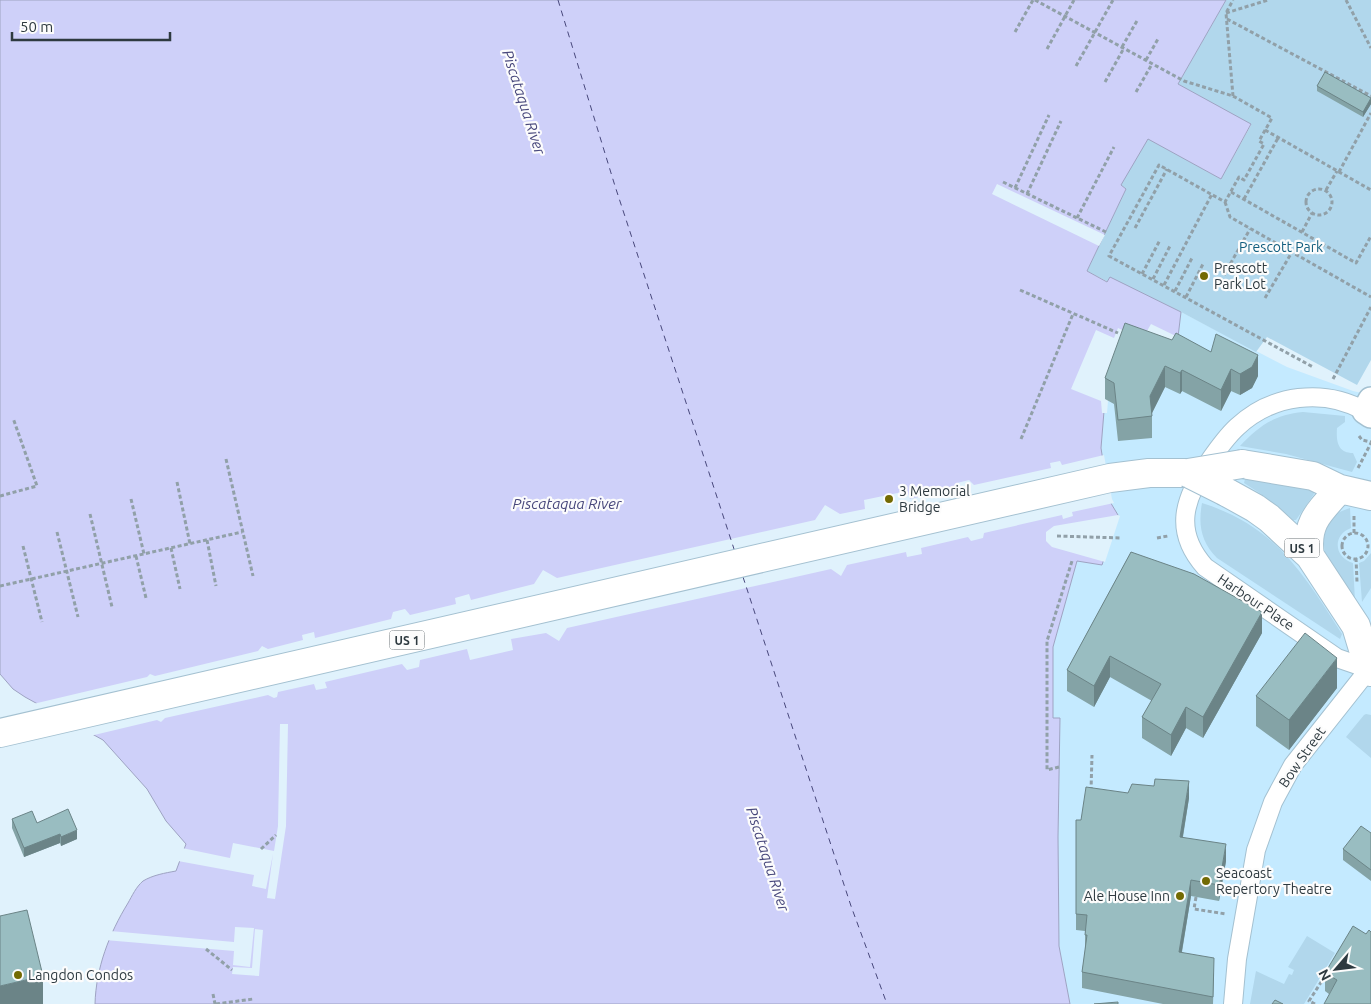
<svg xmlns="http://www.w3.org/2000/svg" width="1371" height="1004" viewBox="0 0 1371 1004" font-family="Ubuntu,sans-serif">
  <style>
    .built { fill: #c4eaff }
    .green { fill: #b1d7ec }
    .water { fill: #ced0f9; stroke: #9ea3c2 }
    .pier { fill: #e0f2fc }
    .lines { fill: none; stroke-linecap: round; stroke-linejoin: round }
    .ferry { stroke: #48487c; stroke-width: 1; stroke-dasharray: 6 5; stroke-linecap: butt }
    .street-casing { stroke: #a4c1d1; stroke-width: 20 }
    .secondary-casing { stroke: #a4c1d1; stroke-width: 28 }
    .primary-casing { stroke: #a4c1d1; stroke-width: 30 }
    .path { stroke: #91a0a8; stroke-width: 3; stroke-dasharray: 4 2.5; stroke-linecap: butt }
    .street { stroke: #fff; stroke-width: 18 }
    .secondary { stroke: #fff; stroke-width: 25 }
    .primary { stroke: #fff; stroke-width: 28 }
    .primary-bridge-casing { stroke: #a4c1d1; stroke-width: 30; stroke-linecap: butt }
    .primary-bridge { stroke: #fff; stroke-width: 28 }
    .wall { fill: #84a3a6 }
    .shaded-wall { fill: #6b8487 }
    .building { fill: #99bdc1; stroke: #6b8487 }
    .poi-dot { fill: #736a03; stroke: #fcfcfc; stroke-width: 2 }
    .labels { text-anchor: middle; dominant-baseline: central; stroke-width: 4.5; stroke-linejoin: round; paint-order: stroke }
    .shield { fill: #fcfcfc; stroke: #6c7478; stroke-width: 1 }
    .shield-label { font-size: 12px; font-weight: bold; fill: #2e3a40 }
    .park-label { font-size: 14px; fill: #125e7e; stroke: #fcfcfc }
    .poi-label { font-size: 14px; fill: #2e3a40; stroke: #fcfcfc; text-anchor: start }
    .street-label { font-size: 14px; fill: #2e3a40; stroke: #fcfcfc }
    .water-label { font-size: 15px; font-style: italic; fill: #48487c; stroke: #fcfcfc }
  </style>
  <rect width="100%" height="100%" fill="#e0f2fc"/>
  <path class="built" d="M1181 312 1287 367 1353 391 1371 395V1004H1070L1059 946 1058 837 1060 719 1053 718V647L1077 561 1102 565 1109 500 1101 448 1105 399 1176 354Z"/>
  <path class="green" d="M1226 0H1371V360L1357 385 1267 337 1256 352 1181 312 1110 278 1108 282 1087 271 1126 189 1120 185 1148 138 1221 179 1251 125 1178 84Z
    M1303 412 1345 416V422L1337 428C1336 442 1338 453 1353 453L1357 462 1352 472 1286 454 1240 446C1259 426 1274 415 1303 412Z
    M1245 479 1278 482 1310 488 1314 491V494L1296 520H1293L1261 494 1244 483Z
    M1202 503C1275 526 1303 573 1342 634L1340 639 1217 558C1201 542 1198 525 1202 503Z
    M1350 508 1351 528C1332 535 1334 558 1353 563L1355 601 1326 558C1321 533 1323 516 1350 508Z
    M1371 553V588L1362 602 1359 563 1364 561Z
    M1366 714 1371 715V758L1346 737 1364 715Z
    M1307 936 1335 953 1304 1004H1250L1256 971 1284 984 1289 974 1292 975 1294 970 1288 967Z"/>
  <path class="water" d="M0 0H1226L1178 84 1251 124 1221 179 1148 139 1121 185 1126 189 1087 271 1107 282 1110 277 1181 312 1176 354 1105 399 1101 448 1109 500 1118 515 1102 565 1077 561 1053 647V718H1060L1058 837 1059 946 1070 1004H95C96 968 109 934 128 903 132 896 136 887 143 881 153 875 165 873 176 871L186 844 166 821 147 789 103 740 25 697 13 689 0 674Z"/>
  <path class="pier" d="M997 184 1105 235 1099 246 992 194Z
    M1151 324 1180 338 1108 401 1107 413H1102L1101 401 1071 389 1096 330 1114 338 1118 328 1133 335 1137 327 1147 331Z
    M1104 455 1112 499 1114 503 1072 512 1073 516 1063 519 1062 515 984 533 983 538 971 541 968 537 921 548 922 554 907 557 906 552 847 565 841 576 831 569 567 628 559 641 546 633 511 639 513 650 470 660 467 649 420 660 419 667 407 670 402 664 325 682 327 688 316 690 314 684 278 692 277 697 274 698 268 695 165 718 161 722 157 720 90 736 33 704 147 677 150 674 155 676 258 651 262 646 268 649 303 640 302 635 314 632 315 638 391 619 393 612 405 609 410 615 456 604 455 598 469 594 471 600 534 584 543 570 557 578 815 520 825 505 840 514 865 509 864 500 907 491 910 499 956 489 957 483 969 480 974 485 1051 468 1050 463 1060 461 1062 465Z
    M1118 515 1120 516 1105 562 1052 547 1046 541V532L1054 526Z
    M280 724H288L286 826 275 899 267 898 273 854 266 889 252 886 254 875 178 861 182 848 230 858 233 843 274 851 278 826Z
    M235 927 254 928 250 967 233 965 234 951 105 940 110 931 234 942Z
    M255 929 263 930 259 976 232 974 233 967 252 968Z"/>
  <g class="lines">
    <path class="ferry" d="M558 0 615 186 735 552
      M743 577 851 906 887 1004"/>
    <defs>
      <path id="street" d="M1233 1004 1237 959 1256 850 1273 802 1293 765 1369 669 1337 658 1205 567C1173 531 1184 499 1208 463 1217 450 1226 437 1237 427 1272 394 1324 388 1365 411"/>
      <path id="secondary" d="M1371 400 1365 411 1371 415"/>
      <path id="primary" d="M1242 464 1313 476 1340 489 1371 496
        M1226 492 1255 508 1269 518 1310 556 1356 626 1369 669 1371 672
        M1310 556C1305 523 1319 512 1340 489
        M0 733 1110 478 1149 473H1188"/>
    </defs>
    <use href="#street" class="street-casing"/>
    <use href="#secondary" class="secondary-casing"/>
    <use href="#primary" class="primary-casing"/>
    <path class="path" d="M1035 0 1184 81 1233 96 1272 118 1259 141 1264 144 1244 180 1239 177 1225 202 1159 165 1109 256 1313 367
      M1346 0 1371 48
      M1226 13 1268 0
      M1227 19 1371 96
      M1015 32 1033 0
      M1122 47 1138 19
      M1047 49 1074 0
      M1146 60 1158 39
      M1076 66 1113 0
      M1105 82 1124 48
      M1136 92 1152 64
      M1233 96 1226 13 1233 0
      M1265 130 1371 190
      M1339 172 1371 113
      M1003 182 1106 232
      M1015 188 1049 115
      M1306 202a13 13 0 1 1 26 0a13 13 0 1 1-26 0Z
      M1326 190 1337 171
      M1231 192 1356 263 1371 236
      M1027 194 1061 121
      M1244 199 1278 138
      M1225 202 1230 217 1371 297
      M1077 218 1114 147
      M1135 228 1167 169
      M1302 232 1312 213
      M1142 274 1160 240
      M1224 275 1250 229
      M1153 279 1170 246
      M1164 285 1212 194
      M1020 290 1118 333
      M1175 291 1192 258
      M1186 297 1203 264
      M1265 298 1292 252
      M1333 379 1371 307
      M1359 436 1362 440 1371 442
      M1021 439 1073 314
      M226 459 253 576
      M1358 468 1371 443
      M177 482 190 544
      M0 496 37 486 13 418
      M131 499 144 554
      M90 514 112 607
      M1354 516V533
      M57 532 78 617
      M1342 546a13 13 0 1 1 26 0a13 13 0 1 1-26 0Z
      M1057 536 1121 538
      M1157 538 1168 536
      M207 540 216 586
      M23 546 42 622
      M171 548 180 589
      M136 556 146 598
      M1356 558 1357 582
      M0 586 242 532
      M1059 767 1047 770V641L1072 561
      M1091 791 1092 755
      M261 849 276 835
      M1196 897 1194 909 1226 914
      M206 949 232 970
      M213 994 215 1004
      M216 1004 253 999
      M1315 1004 1309 1001 1327 973"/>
    <use href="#street" class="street"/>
    <use href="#secondary" class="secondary"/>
    <use href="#primary" class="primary"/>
    <defs>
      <path id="primary-bridge" d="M1188 473 1242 464
        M1188 473 1226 492"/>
    </defs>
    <use href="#primary-bridge" class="primary-bridge-casing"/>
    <use href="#primary-bridge" class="primary-bridge"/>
  </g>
  <path class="wall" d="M1317 86 1371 104 1363 117 1317 91Z
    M1172 340 1211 352 1258 376 1252 388 1240 395 1231 391 1221 411 1182 391 1180 394 1165 387 1152 413V438L1118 441 1114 404 1105 399V378Z
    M1131 552 1262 633 1203 738 1186 728 1171 756 1142 738V717L1152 701 1110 677 1094 707 1067 691V670Z
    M1337 688 1289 750 1256 726V696Z
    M1128 793 1189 798 1183 837 1226 861 1219 901 1191 896 1182 952 1214 974 1213 1004H1163L1082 988V972L1085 951V931L1076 930V820H1081Z
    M12 819 37 823 77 839 61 846 60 843 24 857 12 828Z
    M1371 833V881L1343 860V849Z
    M1366 934 1329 994 1325 991V973Z"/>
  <path class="shaded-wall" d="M1371 98V104L1363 117V112Z
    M1258 355V376L1252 388 1240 395V374Z
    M1165 366V387L1150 417V396Z
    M1231 369V391L1221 411V390Z
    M1182 370V391L1180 394V373Z
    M1262 612V633L1203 738V717Z
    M1110 656V677L1094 707V686Z
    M1337 658V688L1289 750V720Z
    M1186 707V728L1171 756V735Z
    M1189 781V798L1180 853V837Z
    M77 830V839L61 846V837Z
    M60 834V843L24 857V848Z
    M1226 844V861L1219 901V885Z
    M1191 880V896L1179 968V952Z
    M43 976V1004H0V986Z"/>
  <path class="building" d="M1325 72 1371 98 1363 112 1317 86Z
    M1125 323 1172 340 1176 333 1211 352 1216 334 1258 355 1252 367 1240 374 1231 369 1221 390 1182 370 1180 373 1165 366 1150 396 1152 416 1118 420 1114 383 1105 378Z
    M1131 552 1194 574 1262 612 1203 717 1186 707 1171 735 1142 717 1161 684 1110 656 1094 686 1067 670Z
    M1305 633 1337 658 1289 720 1256 696Z
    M1155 779 1189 781 1180 837 1226 844 1219 885 1191 880 1179 952 1214 958 1213 997 1082 972 1087 935H1085L1087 915 1076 914V820H1081L1086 787 1128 793 1132 784 1154 786Z
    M68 809 77 830 61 837 60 834 24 848 12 819 32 811 37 823Z
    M1361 826 1371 833V870L1343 849Z
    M27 910 43 976 0 986V916Z
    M1353 926 1366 934 1369 930 1371 932V1004H1324L1337 980 1325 973Z
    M1275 1000 1283 1004H1272Z
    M1118 1002V1004H1094Z"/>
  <g class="poi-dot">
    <circle cx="1204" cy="276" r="5"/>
    <circle cx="889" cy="499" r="5"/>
    <circle cx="1206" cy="881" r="5"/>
    <circle cx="1180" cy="896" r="5"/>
    <circle cx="18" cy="975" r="5"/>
  </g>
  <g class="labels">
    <g class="shield">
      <rect x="1284.5" y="538.5" width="35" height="19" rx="4"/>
      <rect x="389.5" y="630.5" width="35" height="19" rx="4"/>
    </g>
    <g class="shield-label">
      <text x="1302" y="548">US 1</text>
      <text x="407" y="640">US 1</text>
    </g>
    <g class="park-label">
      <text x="1281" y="247">Prescott Park</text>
    </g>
    <g class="poi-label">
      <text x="1214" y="268">Prescott<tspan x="1214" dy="16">Park Lot</tspan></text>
      <text x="899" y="491">3 Memorial<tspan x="899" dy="16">Bridge</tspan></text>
      <text x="1216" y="873">Seacoast<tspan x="1216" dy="16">Repertory Theatre</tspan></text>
      <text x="1170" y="896" text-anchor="end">Ale House Inn</text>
      <text x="28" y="975">Langdon Condos</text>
    </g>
    <g class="street-label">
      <text transform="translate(1256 602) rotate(34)">Harbour Place</text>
      <text transform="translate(1302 757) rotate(-55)">Bow Street</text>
    </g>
    <g class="water-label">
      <text transform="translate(524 102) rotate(72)">Piscataqua River</text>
      <text x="567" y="503">Piscataqua River</text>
      <text transform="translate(768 859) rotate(72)">Piscataqua River</text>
    </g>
  </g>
  <g transform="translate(1336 969) rotate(242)" stroke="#fcfcfc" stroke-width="4" paint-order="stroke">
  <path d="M0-4L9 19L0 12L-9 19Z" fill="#2e3a40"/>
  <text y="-8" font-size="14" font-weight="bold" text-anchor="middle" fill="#2e3a40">N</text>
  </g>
  <path d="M12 32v8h158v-8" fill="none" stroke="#2e3a40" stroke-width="2.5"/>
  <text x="20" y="32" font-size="15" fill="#2e3a40" stroke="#fcfcfc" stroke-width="4" paint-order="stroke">50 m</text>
</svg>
